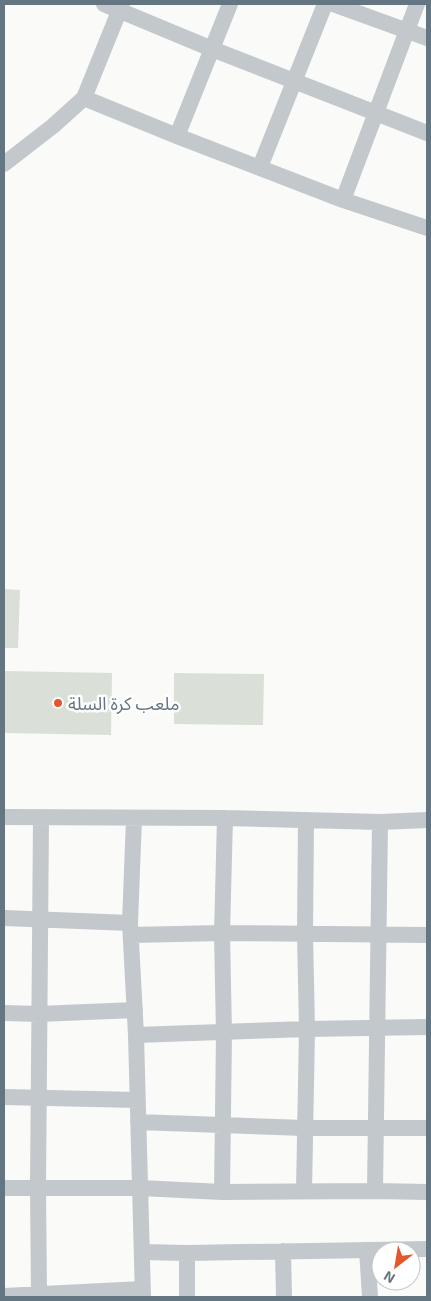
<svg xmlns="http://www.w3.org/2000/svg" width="431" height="1301" viewBox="0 0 431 1301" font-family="'Exo 2','Noto Sans Arabic',sans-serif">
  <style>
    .green { fill: #dadfd7 }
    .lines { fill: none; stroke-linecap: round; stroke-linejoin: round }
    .street { stroke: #c3c8cc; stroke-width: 16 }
    .poi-dot { fill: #e4572e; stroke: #fff; stroke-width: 2 }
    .labels { text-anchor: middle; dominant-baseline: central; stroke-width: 5; stroke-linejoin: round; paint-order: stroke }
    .poi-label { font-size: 18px; fill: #657683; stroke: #fff; text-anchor: start }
  </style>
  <rect width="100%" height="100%" fill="#fafaf8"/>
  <path class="green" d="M4 589 20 590 18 648H4Z
    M5 671 112 673 111 735 4 733Z
    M174 673 264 674 263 725 174 724Z"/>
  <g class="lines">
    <path class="street" d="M104 4 212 49 427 133
      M122 4 84 98 177 136 343 200 427 228
      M333 4 427 38
      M177 136 230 4
      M4 164 53 126 84 98
      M260 167 325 4
      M343 200 417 4
      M4 817 225 818 380 822 427 820
      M134 818 130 923 136 1035 143 1297
      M4 918 130 923
      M131 935 222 933 427 935
      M4 1013 39 1014 135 1010
      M136 1035 307 1029 427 1027
      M4 1097 137 1100
      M138 1122 305 1128H427
      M4 1188H140L222 1192 375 1191 427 1192
      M304 1191 307 1029 305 934 306 820
      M375 1191 380 822
      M222 1192 224 1033 222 933 225 818
      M367 1250 370 1297
      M283 1251 284 1297
      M143 1252 187 1253 427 1249
      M187 1253V1297
      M39 1295 38 1188 41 818
      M4 1296 142 1289"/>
  </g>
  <circle class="poi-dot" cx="58" cy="703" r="5"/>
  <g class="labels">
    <g class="poi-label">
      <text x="68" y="703">ملعب كرة السلة</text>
    </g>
  </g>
  <rect width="431" height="1301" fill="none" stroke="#657683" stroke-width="10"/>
  <g transform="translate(396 1266) rotate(211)"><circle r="24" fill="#ffffff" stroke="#c1c8cd"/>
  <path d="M0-4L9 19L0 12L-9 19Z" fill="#e4572e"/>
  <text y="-8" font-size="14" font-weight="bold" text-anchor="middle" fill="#657683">N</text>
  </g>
</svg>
